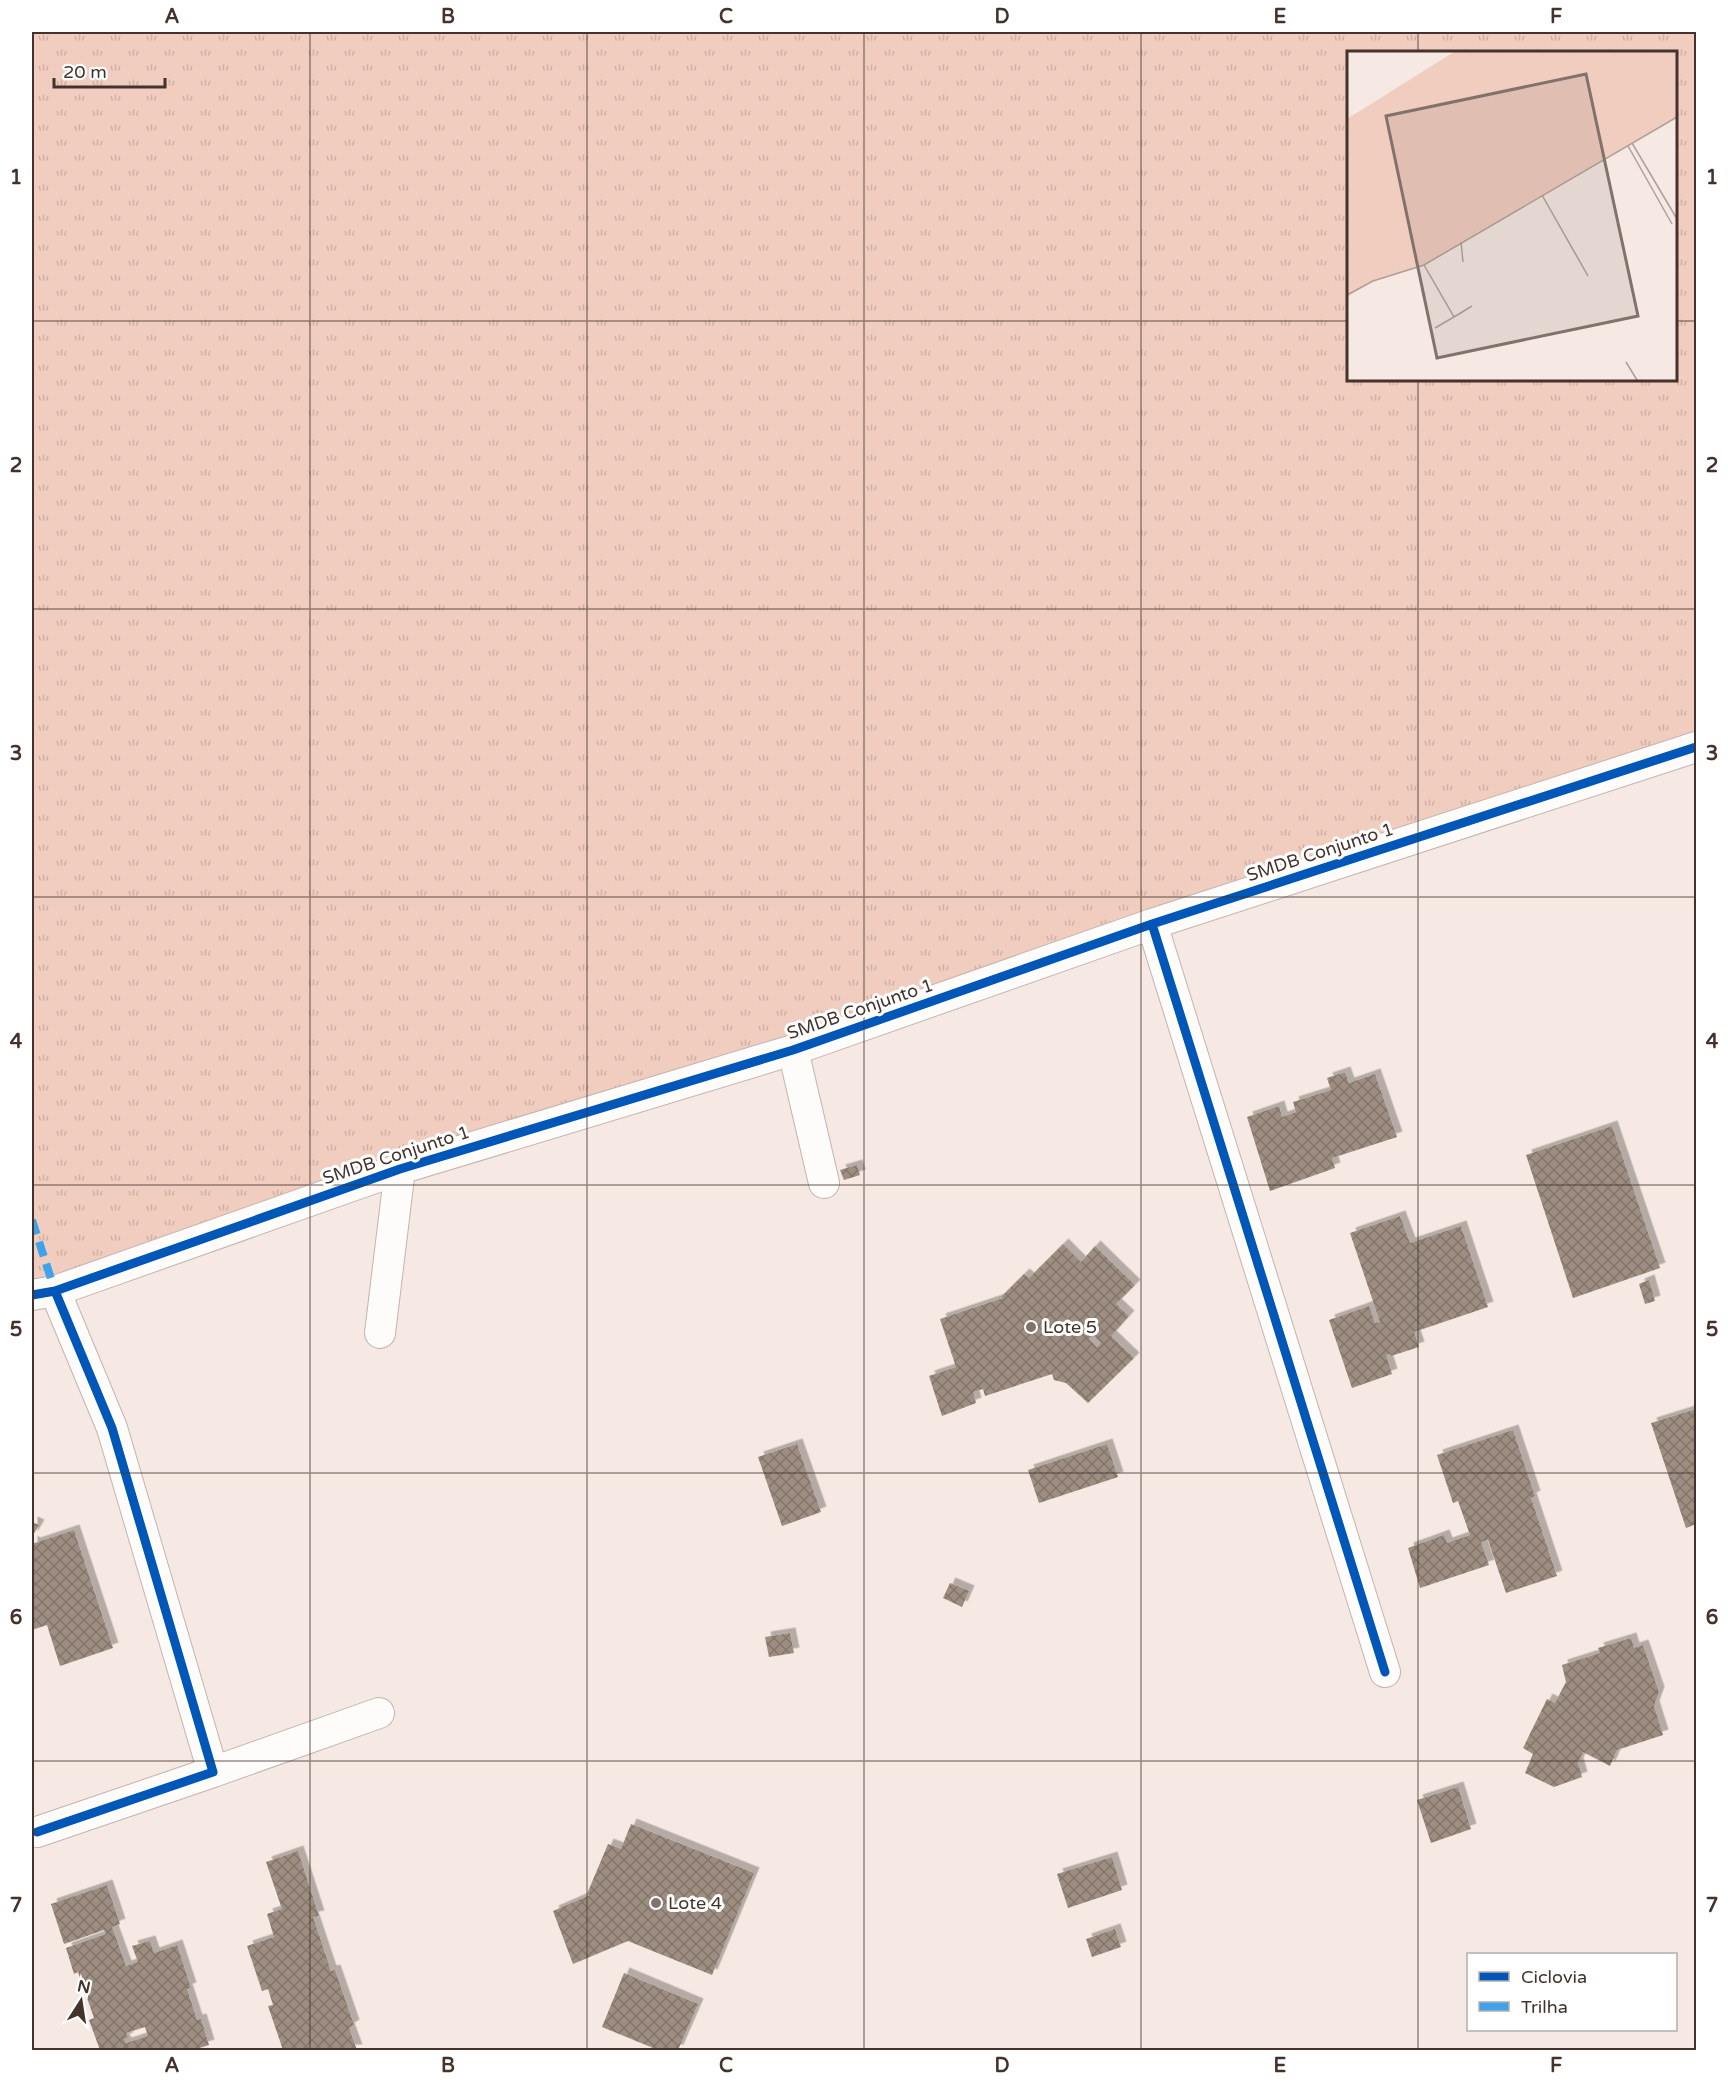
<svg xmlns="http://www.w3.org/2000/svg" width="1728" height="2082" viewBox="0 0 1728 2082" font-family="'Varela Round',sans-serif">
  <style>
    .grass { fill: url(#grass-tufts); fill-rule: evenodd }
    .building { fill: url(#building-cross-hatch); fill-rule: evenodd; filter: url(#shadow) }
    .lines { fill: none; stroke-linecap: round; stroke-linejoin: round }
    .minor-casing { stroke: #c2b4af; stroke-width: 32 }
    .minor { stroke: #fefcfb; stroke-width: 30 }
    .quiet { stroke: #3fa3eb; stroke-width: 8; stroke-dasharray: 15 8; stroke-linecap: butt }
    .cycleway-casing { stroke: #fff; stroke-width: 13 }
    .cycleway { stroke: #0057b8; stroke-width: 9 }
    .grid { fill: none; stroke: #43332c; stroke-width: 1.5; stroke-opacity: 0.55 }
    .poi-dot { fill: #82726c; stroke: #fff; stroke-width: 2 }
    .labels { text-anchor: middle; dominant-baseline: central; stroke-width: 6; stroke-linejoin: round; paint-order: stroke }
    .street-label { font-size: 18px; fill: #43332c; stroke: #fff }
    .poi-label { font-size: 18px; fill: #43332c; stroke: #fff; text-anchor: start }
    .inset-road { fill: none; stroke: #aea099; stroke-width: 1.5 }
    .view { fill: #82726c; fill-opacity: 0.15; stroke: #82726c; stroke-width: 3 }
    .inset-edge { fill: none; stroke: #43332c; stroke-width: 3 }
    .neatline { fill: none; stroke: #43332c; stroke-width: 2 }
    .grid-label { font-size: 20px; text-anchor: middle; font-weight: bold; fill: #43332c }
  </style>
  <defs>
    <pattern id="grass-tufts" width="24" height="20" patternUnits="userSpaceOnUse" patternTransform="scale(1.5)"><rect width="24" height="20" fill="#f1cdbf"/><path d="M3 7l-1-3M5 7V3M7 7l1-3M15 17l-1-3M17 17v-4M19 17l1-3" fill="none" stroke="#d0b0a4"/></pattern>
    <pattern id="building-cross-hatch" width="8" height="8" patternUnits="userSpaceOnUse" patternTransform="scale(1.5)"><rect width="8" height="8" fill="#9d8e81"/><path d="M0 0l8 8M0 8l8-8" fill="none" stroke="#82756a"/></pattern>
    <filter id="shadow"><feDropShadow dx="5.5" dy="-5.5" stdDeviation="0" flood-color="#0004"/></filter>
  </defs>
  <rect width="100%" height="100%" fill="#f6e8e2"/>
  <path class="grass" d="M32 32H1696V747L32 1294ZM1348 52H1676V380H1348Z"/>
  <path class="building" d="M1345 1072 1349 1083 1375 1074 1397 1137 1332 1158 1335 1168 1270 1191 1247 1117 1279 1106 1282 1117 1296 1112 1293 1102 1331 1090 1327 1078Z
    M1612 1126 1660 1268 1573 1298 1526 1155Z
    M857 1165 860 1175 844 1180 840 1170Z
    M1400 1216 1410 1243 1461 1226 1488 1307 1414 1332 1419 1347 1391 1356 1390 1354 1386 1355 1392 1374 1352 1388 1329 1320 1369 1306 1375 1323 1380 1322 1350 1233Z
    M1063 1244 1081 1262 1095 1246 1135 1285 1116 1304 1129 1316 1111 1336 1134 1358 1088 1403 1066 1383 1054 1380 1052 1374 985 1396 983 1389 973 1392 976 1403 942 1416 929 1376 956 1367 940 1319 1003 1298 1001 1297 1024 1274 1029 1278ZM1093 1335 1101 1343 1097 1347 1089 1339Z
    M1649 1280 1655 1301 1645 1304 1639 1284Z
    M1696 1409V1524L1686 1528 1651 1423Z
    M1513 1430 1535 1496 1531 1498 1557 1576 1506 1593 1488 1540 1481 1542 1489 1565 1420 1588 1408 1548 1444 1535 1447 1543 1470 1535 1458 1501 1453 1503 1437 1455Z
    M797 1444 821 1512 782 1526 758 1457Z
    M1107 1444 1118 1477 1039 1503 1028 1470Z
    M32 1522 39 1525 32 1537Z
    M74 1530 113 1648 60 1666 47 1625 32 1630V1541L35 1543Z
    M950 1583 969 1591 962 1607 943 1598Z
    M790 1633 794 1653 769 1657 765 1637Z
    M1631 1638 1634 1648 1643 1645 1659 1692 1654 1706 1663 1735 1617 1750 1610 1766 1583 1752 1578 1763 1582 1777 1554 1787 1525 1773 1533 1754 1523 1748 1547 1699 1555 1703 1566 1682 1562 1665 1600 1653 1598 1648Z
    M1458 1787 1471 1829 1431 1843 1417 1800Z
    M631 1824 754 1873 712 1975 628 1941 573 1964 553 1911 590 1895 587 1894 608 1844 621 1849Z
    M298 1851 319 1916 313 1917 331 1971 335 1970 354 2025 349 2028 357 2050H283L268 2006 273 2005 268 1989 262 1991 247 1946 274 1937 267 1914 282 1909 266 1862Z
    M1112 1857 1122 1890 1068 1908 1057 1874Z
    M107 1885 120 1924 112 1927 126 1966 138 1962 132 1946 150 1941 154 1953 177 1945 191 1988 187 1989 197 2020 201 2019 209 2045 193 2050H100L89 2020 94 2018 78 1972 74 1974 66 1948 106 1934 104 1930 64 1944 51 1904ZM145 2027 148 2036 126 2043 124 2039 128 2038 126 2033Z
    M1115 1929 1121 1947 1092 1957 1086 1939Z
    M624 1973 698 2004 678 2050H658L602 2027Z"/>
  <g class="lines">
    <defs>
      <path id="minor" d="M1152 924 1385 1672
        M793 1050 824 1183
        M32 1295 55 1291 400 1169 793 1050 1152 924 1696 747
        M380 1333 400 1169
        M213 1772 379 1713
        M37 1832 213 1772 112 1428 55 1291"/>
    </defs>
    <use href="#minor" class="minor-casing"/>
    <use href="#minor" class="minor"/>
    <path class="quiet" d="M32 1220 55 1291"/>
    <defs>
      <path id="cycleway" d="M1152 924 1385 1672
        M32 1295 55 1291 400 1169 793 1050 1152 924 1696 747
        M37 1832 213 1772 112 1428 55 1291"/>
    </defs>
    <use href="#cycleway" class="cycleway-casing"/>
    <use href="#cycleway" class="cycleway"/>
  </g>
  <path class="grid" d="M310 32V2050M587 32V2050M864 32V2050M1141 32V2050M1418 32V52M32 321H1348M1676 321H1696M1418 380V2050M32 609H1696M32 897H1696M32 1185H1696M32 1473H1696M32 1761H1696"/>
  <g class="poi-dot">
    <circle cx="1031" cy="1327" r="6"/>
    <circle cx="656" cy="1903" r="6"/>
  </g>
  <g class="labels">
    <g class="street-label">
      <text transform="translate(1320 852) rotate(-18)">SMDB Conjunto 1</text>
      <text transform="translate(860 1009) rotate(-19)">SMDB Conjunto 1</text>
      <text transform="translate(396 1155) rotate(-18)">SMDB Conjunto 1</text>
    </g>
    <g class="poi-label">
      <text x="1043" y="1327">Lote 5</text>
      <text x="668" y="1903">Lote 4</text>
    </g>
  </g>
  <g transform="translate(1347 51)">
    <rect width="330" height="330" fill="#f6e8e2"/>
    <path d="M107 1H330V66L77 214 26 230 0 246V68Z" fill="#f1cdbf"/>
    <path class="inset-road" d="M285 92 330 168M281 95 325 173M195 144 241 225M114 191 116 211M77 214 107 266 88 277M0 244 26 230 77 214 330 66M107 266 125 255M279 311 290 329"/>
    <path class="view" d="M239 23 291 265 90 307 39 65Z"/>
    <rect width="330" height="330" class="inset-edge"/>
  </g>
  <rect width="1728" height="2082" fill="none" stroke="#ffffff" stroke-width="66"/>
  <rect x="1467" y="1953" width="210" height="78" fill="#ffffff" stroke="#b4adab" stroke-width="1.5"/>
  <rect x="1479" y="1972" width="30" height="9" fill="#0057b8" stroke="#b4adab" stroke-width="1.5"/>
  <text x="1521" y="1983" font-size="18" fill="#43332c">Ciclovia</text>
  <rect x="1479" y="2002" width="30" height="9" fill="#3fa3eb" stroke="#b4adab" stroke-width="1.5"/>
  <text x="1521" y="2013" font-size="18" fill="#43332c">Trilha</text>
  <g transform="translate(81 2001) rotate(12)" stroke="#ffffff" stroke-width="4.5" paint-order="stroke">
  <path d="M0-4.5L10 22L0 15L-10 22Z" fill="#43332c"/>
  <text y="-9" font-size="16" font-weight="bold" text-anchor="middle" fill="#43332c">N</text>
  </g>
  <path d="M54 78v9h111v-9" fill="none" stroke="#43332c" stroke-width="3"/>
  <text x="63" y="78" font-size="18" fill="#43332c" stroke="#ffffff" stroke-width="4.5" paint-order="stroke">20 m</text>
  <rect x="33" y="33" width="1662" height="2016" class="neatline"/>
  <g class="grid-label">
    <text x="172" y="23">A</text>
    <text x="448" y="23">B</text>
    <text x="726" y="23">C</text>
    <text x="1002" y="23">D</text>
    <text x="1280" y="23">E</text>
    <text x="1556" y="23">F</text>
    <text x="16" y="184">1</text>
    <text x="1712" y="184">1</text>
    <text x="16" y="472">2</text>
    <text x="1712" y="472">2</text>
    <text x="16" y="760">3</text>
    <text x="1712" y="760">3</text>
    <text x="16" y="1048">4</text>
    <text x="1712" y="1048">4</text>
    <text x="16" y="1336">5</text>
    <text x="1712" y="1336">5</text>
    <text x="16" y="1624">6</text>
    <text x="1712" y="1624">6</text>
    <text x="16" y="1912">7</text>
    <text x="1712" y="1912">7</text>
    <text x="172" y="2072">A</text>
    <text x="448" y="2072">B</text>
    <text x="726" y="2072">C</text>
    <text x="1002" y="2072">D</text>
    <text x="1280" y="2072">E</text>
    <text x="1556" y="2072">F</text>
  </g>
</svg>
